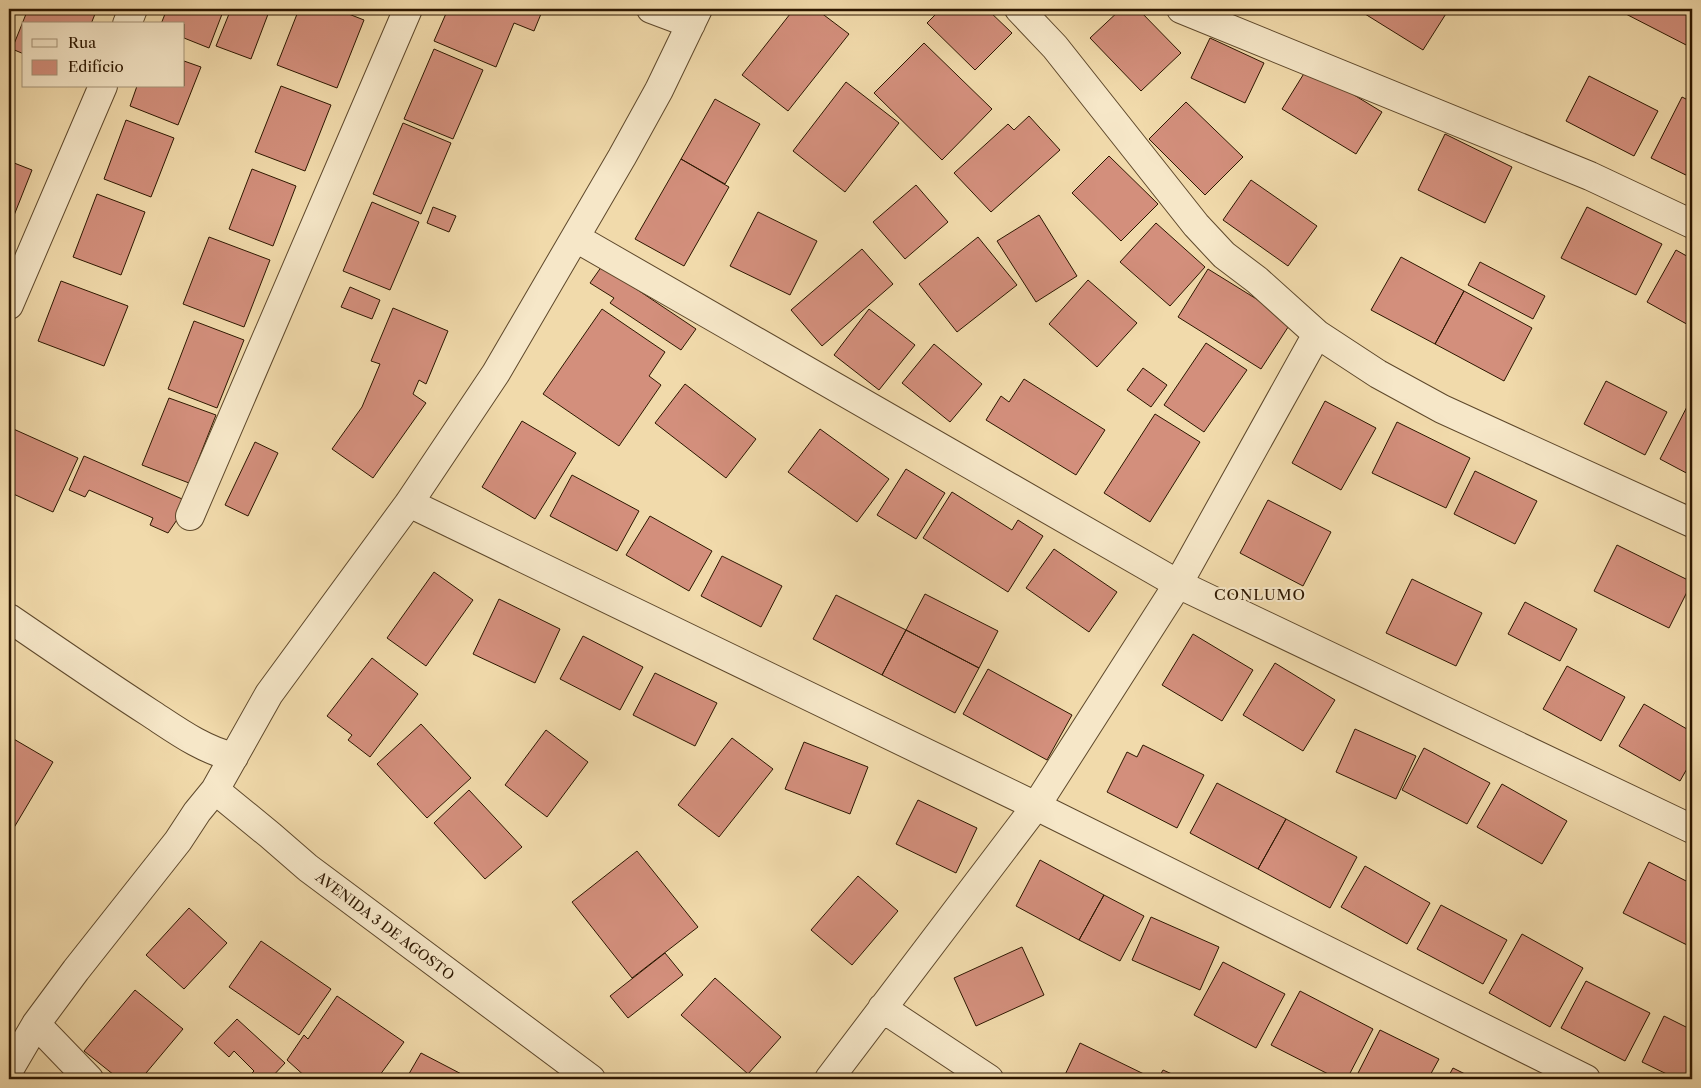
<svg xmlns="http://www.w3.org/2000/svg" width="1701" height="1088" viewBox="0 0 1701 1088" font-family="'Libre Caslon Text',serif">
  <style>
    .building { fill: #d38f7c; stroke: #2d1700 }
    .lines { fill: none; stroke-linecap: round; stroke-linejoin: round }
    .minor-casing { stroke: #5e482b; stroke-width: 30 }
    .minor { stroke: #f6e7c8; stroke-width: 28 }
    .labels { text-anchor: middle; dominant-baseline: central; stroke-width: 4; stroke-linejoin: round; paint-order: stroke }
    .street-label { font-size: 14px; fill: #2d1700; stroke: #f6e7c8 }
    .neighbourhood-label { font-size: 15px; letter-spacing: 1px; fill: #2d1700; stroke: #f6e7c8 }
  </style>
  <rect width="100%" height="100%" fill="#f1daab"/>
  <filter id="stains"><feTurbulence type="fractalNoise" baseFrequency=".004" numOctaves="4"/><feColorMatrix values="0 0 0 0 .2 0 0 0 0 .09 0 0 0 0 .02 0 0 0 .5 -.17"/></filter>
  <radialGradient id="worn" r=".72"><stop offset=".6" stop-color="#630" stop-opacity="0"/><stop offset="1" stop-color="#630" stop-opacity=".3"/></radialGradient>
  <path class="building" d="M28 9H82L95 14 91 24H24V54L12 49Z
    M167 9H224L209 48 184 38V24H161Z
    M231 9H270L251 59 216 46Z
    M299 9H336L364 20 337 88 277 65Z
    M448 9H543L534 31 514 23 496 67 434 41Z
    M794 9H816L849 34 788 111 742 75Z
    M941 9H987L1012 33 975 70 927 23Z
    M1121 9H1138L1181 53 1141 91 1090 38Z
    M1357 9H1449L1423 50Z
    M1624 9H1692V48L1622 12Z
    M1210 38 1264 63 1245 103 1191 78Z
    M924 43 992 109 942 160 874 93Z
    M434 49 483 70 453 139 404 119Z
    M184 61 201 67 178 125 130 106 137 86H184Z
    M1308 67 1382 112 1356 154 1282 109Z
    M1589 76 1658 111 1634 156 1566 121Z
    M846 82 899 123 845 192 793 151Z
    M281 86 331 105 305 171 255 152Z
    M1682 97 1692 102V178L1651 158Z
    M715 99 760 124 725 184 681 159Z
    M1186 102 1243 157 1205 195 1149 139Z
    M1029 116 1060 150 991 212 954 173 1008 124 1014 130Z
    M126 120 174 138 151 197 104 179Z
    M403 123 451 143 421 214 373 194Z
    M1445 134 1512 167 1485 223 1418 190Z
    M1109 156 1158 204 1121 241 1072 193Z
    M681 159 729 187 684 266 635 239Z
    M9 161 32 170 9 228Z
    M252 169 296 186 273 246 229 229Z
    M1251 180 1317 226 1288 266 1223 220Z
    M916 185 948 222 905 259 873 222Z
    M97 194 145 212 121 275 73 257Z
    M372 202 419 222 390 290 343 271Z
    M433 207 456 216 449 232 427 223Z
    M1587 207 1662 244 1636 295 1561 258Z
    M758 212 817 241 790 295 730 266Z
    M1039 215 1077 276 1036 302 997 241Z
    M1156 223 1205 267 1170 306 1120 262Z
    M209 237 270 260 244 327 183 304Z
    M978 237 1017 285 957 332 919 284Z
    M862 249 893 284 822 346 791 310Z
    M1676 250 1692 259V327L1647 302Z
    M1401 257 1464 291 1435 344 1371 310Z
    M1480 262 1545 296 1533 319 1468 285Z
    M602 266 696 329 681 350 610 303 614 298 590 283Z
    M1208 269 1292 321 1261 369 1178 317Z
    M1088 280 1137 323 1097 367 1049 324Z
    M61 281 128 306 104 366 38 341Z
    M350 287 380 300 372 319 341 307Z
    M1464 291 1532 328 1504 381 1435 344Z
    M393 308 448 331 426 384 419 380 413 394 426 403 373 478 332 449 362 407 380 364 371 361Z
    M602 309 665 352 649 376 661 385 619 446 543 394Z
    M869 309 915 345 879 390 834 355Z
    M194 321 244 340 217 408 168 389Z
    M1206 343 1247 370 1204 432 1164 405Z
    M934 344 982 384 950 422 902 383Z
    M1143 368 1167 385 1151 407 1127 390Z
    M1024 379 1105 430 1076 475 986 420 1001 396 1009 402Z
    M1606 381 1667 412 1645 455 1584 424Z
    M685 384 756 439 726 478 655 423Z
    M1692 397V476L1660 459Z
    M169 398 216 415 189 483 142 465Z
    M1325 401 1376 428 1341 490 1292 463Z
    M1155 414 1200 442 1150 522 1104 493Z
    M522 421 576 453 535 519 482 487Z
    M1397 422 1470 458 1446 508 1372 473Z
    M9 427 78 458 53 512 9 492Z
    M820 429 889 479 857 522 788 472Z
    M255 442 278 453 248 516 225 505Z
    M84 456 189 502 168 533 150 525 153 518 89 490 85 497 69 490Z
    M906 469 945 493 916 539 877 515Z
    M1475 471 1537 501 1515 544 1454 514Z
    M572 475 639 511 617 551 550 516Z
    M952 492 1012 530 1018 520 1043 536 1008 592 923 538Z
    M1268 500 1331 532 1303 586 1240 553Z
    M650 516 712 551 689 591 626 555Z
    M1617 545 1692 582 1669 628 1594 591Z
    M1054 549 1117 592 1089 632 1026 588Z
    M722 556 782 586 761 627 701 596Z
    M434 572 473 600 426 666 387 638Z
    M1412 579 1482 613 1456 666 1386 633Z
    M925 594 998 631 979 668 906 630Z
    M836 595 906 630 882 675 813 639Z
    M499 599 560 629 535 683 473 654Z
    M1525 602 1577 629 1560 661 1508 634Z
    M906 630 979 668 955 713 882 675Z
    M1193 634 1253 670 1222 721 1162 685Z
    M583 636 643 667 620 710 560 679Z
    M372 658 418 694 370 757 348 740 352 735 327 716Z
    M1275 663 1335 700 1303 751 1243 715Z
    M1567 666 1625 697 1601 741 1543 709Z
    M988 669 1072 715 1047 760 963 714Z
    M655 673 717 703 695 746 633 715Z
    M1644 704 1692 732V760L1680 781 1619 746Z
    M421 724 471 778 427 818 377 764Z
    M1355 729 1416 756 1396 799 1336 772Z
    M546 730 588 762 547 817 505 785Z
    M12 738 53 762 9 836V743Z
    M732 738 773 769 719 837 678 805Z
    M804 742 868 767 850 814 785 789Z
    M1143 745 1204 775 1177 828 1107 792 1127 752 1137 757Z
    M1424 748 1490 783 1467 824 1402 790Z
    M1217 783 1286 819 1258 869 1190 833Z
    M1502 784 1567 821 1542 864 1477 827Z
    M469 790 522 847 485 879 434 823Z
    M918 800 977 828 956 873 896 844Z
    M1286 819 1357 857 1330 908 1258 869Z
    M637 851 698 927 632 978 572 902Z
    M1040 860 1104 895 1079 940 1016 906Z
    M1649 862 1692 884 1691 947 1623 913Z
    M1365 866 1430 903 1407 944 1341 907Z
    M858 876 898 911 852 965 811 930Z
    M1104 895 1144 916 1120 961 1079 940Z
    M1441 905 1507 940 1483 984 1417 949Z
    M189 908 227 943 184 989 146 955Z
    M1151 917 1219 947 1200 990 1132 960Z
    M1522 934 1583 968 1550 1027 1489 993Z
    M261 941 331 989 299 1035 229 987Z
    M1022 947 1044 995 976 1026 954 978Z
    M665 953 683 975 628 1018 610 996Z
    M1223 962 1285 994 1256 1048 1194 1015Z
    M715 978 781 1037 748 1074 681 1015Z
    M1586 981 1650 1013 1625 1061 1561 1028Z
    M135 990 183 1029 141 1079H119L84 1051Z
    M1300 991 1373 1029 1347 1079H1338L1271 1045Z
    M337 996 404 1042 377 1079H308L287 1060 304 1035 308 1039Z
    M1664 1016 1692 1030V1079H1677L1642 1062Z
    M237 1019 285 1063 270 1079H253L249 1076 254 1071 234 1051 229 1057 214 1043Z
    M1380 1030 1439 1059 1428 1079H1355Z
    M1080 1043 1148 1076 1147 1079H1063Z
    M421 1053 471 1079H406Z
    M1453 1068 1475 1079H1447Z
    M1163 1070 1183 1079H1158Z"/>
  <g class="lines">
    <defs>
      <path id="minor" d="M651 9 691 24
        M1019 9 1055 47 1196 225 1224 255 1257 280 1317 334 1378 374 1442 409 1692 523
        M1181 9 1590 176 1692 224
        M127 24 133 9
        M576 238 1178 584 1692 829
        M9 305 103 86
        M409 503 1036 806 1586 1079
        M190 516 408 9
        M9 618C56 650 102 682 150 713 176 730 203 750 234 757
        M882 1008 989 1079
        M36 1024 89 1079
        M9 1070 36 1024 76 970 178 841 197 812 215 790
        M591 1079 308 868 270 835 215 790 269 694 409 503 496 373 622 157 659 90 698 9
        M829 1079 1036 806 1178 584 1317 334"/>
    </defs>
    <use href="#minor" class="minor-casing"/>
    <use href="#minor" class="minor"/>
  </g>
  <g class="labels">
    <g class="street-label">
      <text transform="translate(385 926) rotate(37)">AVENIDA 3 DE AGOSTO</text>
    </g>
    <g class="neighbourhood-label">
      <text x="1260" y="594">CONLUMO</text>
    </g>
  </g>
  <rect width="1701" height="1088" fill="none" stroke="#f1daab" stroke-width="30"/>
  <rect x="10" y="10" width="1681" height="1068" fill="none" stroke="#2d1700" stroke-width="2.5"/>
  <rect x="15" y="15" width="1671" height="1058" fill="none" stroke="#2d1700"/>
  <rect x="22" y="22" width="162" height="65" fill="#f6e7c8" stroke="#a69478"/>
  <rect x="32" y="39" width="25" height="8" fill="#f6e7c8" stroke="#a69478"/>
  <text x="68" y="48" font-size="15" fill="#2d1700">Rua</text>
  <rect x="32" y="60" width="25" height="15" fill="#d38f7c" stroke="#a69478"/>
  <text x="68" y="72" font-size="15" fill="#2d1700">Edifício</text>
  <rect width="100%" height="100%" filter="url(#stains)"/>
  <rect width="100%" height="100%" fill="url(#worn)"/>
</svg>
